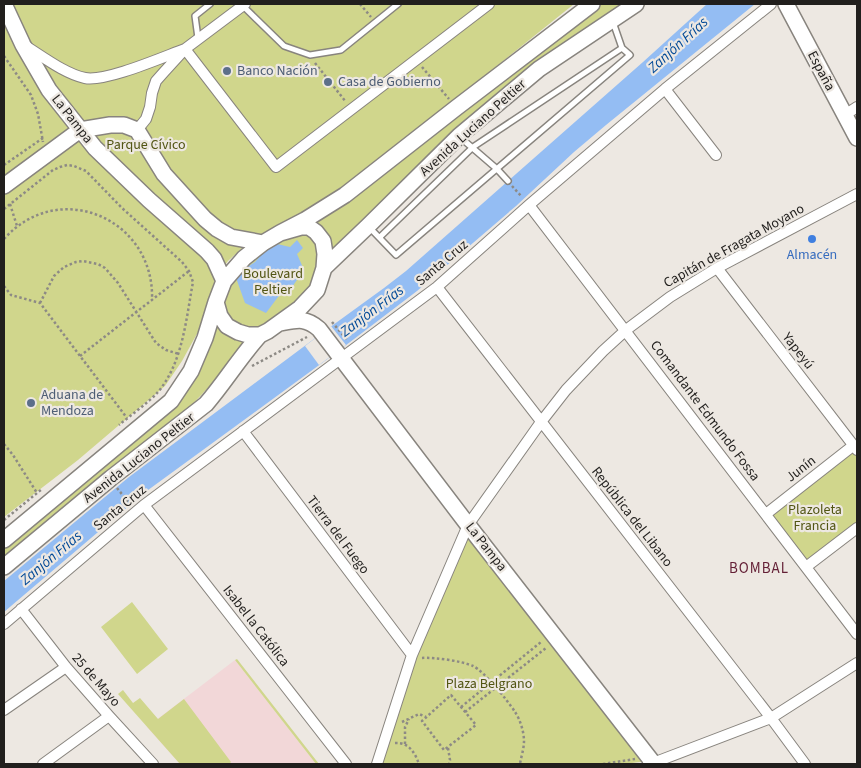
<svg xmlns="http://www.w3.org/2000/svg" width="861" height="768" viewBox="0 0 861 768" font-family="'Source Sans 3',sans-serif">
  <style>
    .industrial { fill: #f2d7d8 }
    .green { fill: #d0d68c }
    .water { fill: #94bdf3 }
    .pier { fill: #ede8e2 }
    .lines { fill: none; stroke-linecap: round; stroke-linejoin: round }
    .lane-casing { stroke: #88847e; stroke-width: 8 }
    .street-casing { stroke: #88847e; stroke-width: 12 }
    .secondary-casing { stroke: #88847e; stroke-width: 18 }
    .path { stroke: #8d8a85; stroke-width: 2.5; stroke-dasharray: 2.5 2.5; stroke-linecap: butt }
    .lane { stroke: #fff; stroke-width: 5 }
    .street { stroke: #fff; stroke-width: 10 }
    .secondary { stroke: #fff; stroke-width: 15 }
    .service-dot { fill: #5c6f8a; stroke: #ede8e2; stroke-width: 2 }
    .shop-dot { fill: #3f7fe0; stroke: #ede8e2; stroke-width: 2 }
    .labels { text-anchor: middle; dominant-baseline: central; stroke-width: 4.5; stroke-linejoin: round; paint-order: stroke }
    .service-label { font-size: 14px; fill: #4e5e75; stroke: #ede8e2; text-anchor: start }
    .street-label { font-size: 14px; fill: #211f1d; stroke: #ede8e2 }
    .park-label { font-size: 14px; fill: #525513; stroke: #ede8e2 }
    .shop-label { font-size: 14px; fill: #366cbe; stroke: #ede8e2 }
    .water-label { font-size: 15px; font-style: italic; fill: #004997; stroke: #ede8e2 }
    .neighbourhood-label { font-size: 15px; letter-spacing: 1px; fill: #631f35; stroke: #ede8e2 }
  </style>
  <rect width="100%" height="100%" fill="#ede8e2"/>
  <path class="industrial" d="M235 660 316 764H180L147 727Z"/>
  <path class="green" d="M4 4H574L344 189 241 249 228 261 215 279 212 295 198 332 182 361 165 386 78 460 4 517Z
    M598 4H633L566 47 367 217 316 288 259 333 190 407 4 564V543L173 403 221 298 245 260Z
    M854 445 857 450V528L806 567 766 514Z
    M469 531 648 761 624 764H381L415 656Z
    M132 602 168 649 137 674 101 627Z
    M237 659 319 764H316L235 660Z
    M123 690 133 703 140 698 158 719 184 699 231 762 229 764H180L118 694Z"/>
  <path class="water" d="M707 4H755L606 125 574 152 516 206 417 291 337 352 144 493 4 612V581L129 477 322 333 384 288 406 271 643 62Z
    M297 240 303 248 297 254 304 270 292 287 278 297 266 313 245 303 235 275 255 262 263 253 273 243 290 247Z"/>
  <path class="pier" d="M331 326 346 345 319 365 305 346Z"/>
  <g class="lines">
    <defs>
      <path id="lane" d="M243 6 284 46 310 55 341 50 398 4
        M613 22 622 48
        M198 38 195 16 210 4
        M461 138 497 169 508 181
        M369 227 396 255 630 55 622 48 473 147 380 237"/>
      <path id="street" d="M24 45C42 56 65 74 85 78 106 82 163 57 185 49
        M185 49 276 167 489 4
        M665 89 716 155
        M845 115 857 107
        M137 130 146 119 150 107 152 93 156 81 164 72 185 49 245 4
        M529 205 857 634
        M717 268 857 450
        M437 287 771 718 805 764
        M243 431 412 655
        M144 505 346 764
        M766 514 854 445
        M806 567 857 528
        M21 609 66 667 109 716 153 764
        M4 624 144 505 437 287 529 205 665 89 771 4
        M4 710 66 667
        M43 764 109 716
        M377 764 412 655 468 525 541 422 566 390 603 351 626 330 670 297 717 268 857 194
        M648 764 653 763 771 718 857 663"/>
      <path id="secondary" d="M4 4 23 45 49 90 95 148 149 200 207 251 214 259 224 281
        M786 4 857 138
        M4 186 80 130 110 125H124L137 130 164 174 205 219 217 229 231 237 263 243
        M301 227H309L316 232 323 241 325 254 324 268 317 290 300 308 268 331 260 335H248L238 332 227 326 220 316 216 302 224 281 244 258 263 243 280 233Z
        M280 233 305 220 345 195 456 108 592 4
        M324 268 368 226 459 136 539 69 636 4
        M280 323C297 320 305 317 319 329L468 525 654 764
        M4 540 171 401 191 371 205 338 216 302
        M4 567 111 478 206 404C225 382 240 357 260 335"/>
    </defs>
    <use href="#lane" class="lane-casing"/>
    <use href="#street" class="street-casing"/>
    <use href="#secondary" class="secondary-casing"/>
    <path class="path" d="M360 4 371 17
      M4 56 31 95 38 114 43 142
      M315 63 346 102
      M422 67 449 99
      M4 165 43 138
      M512 186 522 197
      M10 204 17 226
      M4 209 53 170 60 167 67 165 74 166 86 171 122 208 182 262 189 271 193 282C186 319 183 362 158 392 148 403 131 415 119 425
      M4 239C59 177 155 219 152 300
      M4 286 11 295 40 303 127 418
      M40 303 54 276 64 267 76 262 83 261 98 264 105 268 118 283 156 343 166 350 179 354
      M332 322 348 341
      M80 356 189 271
      M252 366 307 337
      M4 444 13 455 37 493
      M117 488 129 503
      M4 520 42 489
      M422 658C434 657 462 661 473 666 484 671 508 701 515 712 520 719 524 732 524 741 524 749 521 757 520 764
      M451 695 476 725 444 750 422 721Z
      M461 707 541 642
      M465 712 546 648
      M402 722 419 714 426 717
      M395 743C409 742 415 753 419 764
      M405 744V727L409 719
      M448 748 450 760 449 764
      M603 764 635 759"/>
    <use href="#lane" class="lane"/>
    <use href="#street" class="street"/>
    <use href="#secondary" class="secondary"/>
  </g>
  <g class="service-dot">
    <circle cx="227" cy="71" r="5"/>
    <circle cx="328" cy="82" r="5"/>
    <circle cx="31" cy="403" r="5"/>
  </g>
  <circle class="shop-dot" cx="812" cy="239" r="5"/>
  <g class="labels">
    <g class="service-label">
      <text x="237" y="71">Banco Nación</text>
      <text x="338" y="82">Casa de Gobierno</text>
      <text x="41" y="395">Aduana de<tspan x="41" dy="16">Mendoza</tspan></text>
    </g>
    <g class="street-label">
      <text transform="translate(821 71) rotate(62)">España</text>
      <text transform="translate(72 119) rotate(52)">La Pampa</text>
      <text transform="translate(473 128) rotate(-42)">Avenida Luciano Peltier</text>
      <text transform="translate(734 246) rotate(-29)">Capitán de Fragata Moyano</text>
      <text transform="translate(442 263) rotate(-40)">Santa Cruz</text>
      <text transform="translate(798 351) rotate(52)">Yapeyú</text>
      <text transform="translate(705 411) rotate(53)">Comandante Edmundo Fossa</text>
      <text transform="translate(139 458) rotate(-38)">Avenida Luciano Peltier</text>
      <text transform="translate(801 469) rotate(-38)">Junín</text>
      <text transform="translate(120 508) rotate(-39)">Santa Cruz</text>
      <text transform="translate(632 517) rotate(52)">República del Libano</text>
      <text transform="translate(338 535) rotate(53)">Tierra del Fuego</text>
      <text transform="translate(486 547) rotate(52)">La Pampa</text>
      <text transform="translate(256 626) rotate(52)">Isabel la Católica</text>
      <text transform="translate(96 680) rotate(49)">25 de Mayo</text>
    </g>
    <g class="park-label">
      <text x="146" y="145">Parque Cívico</text>
      <text x="273" y="274">Boulevard<tspan x="273" dy="16">Peltier</tspan></text>
      <text x="815" y="510">Plazoleta<tspan x="815" dy="16">Francia</tspan></text>
      <text x="489" y="684">Plaza Belgrano</text>
    </g>
    <g class="shop-label">
      <text x="812" y="255">Almacén</text>
    </g>
    <g class="water-label">
      <text transform="translate(678 45) rotate(-42)">Zanjón Frías</text>
      <text transform="translate(372 311) rotate(-37)">Zanjón Frías</text>
      <text transform="translate(51 558) rotate(-40)">Zanjón Frías</text>
    </g>
    <g class="neighbourhood-label">
      <text x="759" y="568">BOMBAL</text>
    </g>
  </g>
  <rect width="861" height="768" fill="none" stroke="#211f1d" stroke-width="10"/>
</svg>
